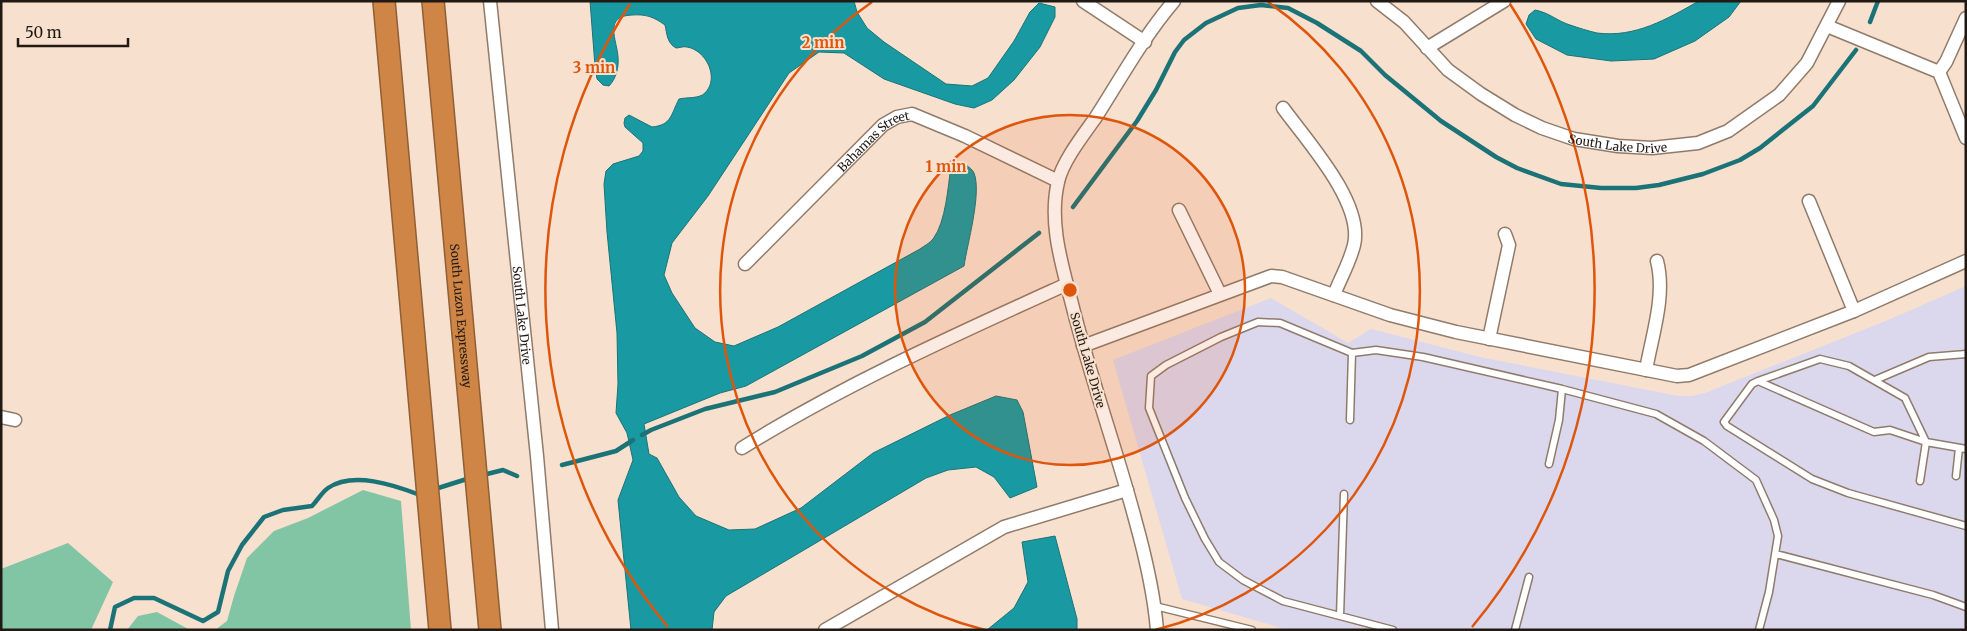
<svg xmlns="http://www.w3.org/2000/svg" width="1967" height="631" viewBox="0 0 1967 631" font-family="Merriweather,serif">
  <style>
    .industrial { fill: #dbd7ed }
    .green { fill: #81c5a5 }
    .water { fill: #199aa2; stroke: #1b7377 }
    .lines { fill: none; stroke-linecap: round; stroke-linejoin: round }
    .stream { stroke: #1b7377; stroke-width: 4.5 }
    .lane-casing { stroke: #907b6b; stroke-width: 9 }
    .street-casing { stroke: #907b6b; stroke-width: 15 }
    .highway-casing { stroke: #915f34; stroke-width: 24 }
    .lane { stroke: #fff; stroke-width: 6 }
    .street { stroke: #fff; stroke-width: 12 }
    .highway { stroke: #ce8546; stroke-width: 21 }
    .ring { fill: none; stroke: #de560c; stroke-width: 2.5 }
    .labels { text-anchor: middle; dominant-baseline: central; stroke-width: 4; stroke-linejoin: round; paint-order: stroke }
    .street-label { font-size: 12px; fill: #211913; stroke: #f7e0ce }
    .centre { fill: #de560c; stroke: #f7e0ce; stroke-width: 2.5 }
    .ring-label { font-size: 15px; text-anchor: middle; font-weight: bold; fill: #de560c; stroke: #f7e0ce; stroke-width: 4; stroke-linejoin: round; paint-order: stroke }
  </style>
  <rect width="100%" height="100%" fill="#f7e0ce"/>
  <path class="industrial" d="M1966 286V630H1288L1182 599 1113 360 1271 298 1348 343 1371 329 1480 357 1678 396H1692L1705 393 1888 320Z"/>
  <path class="green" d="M363 490 401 501 411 630H215L227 621 234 596 247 558 274 531 308 518Z
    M68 543 113 582 91 630H1V569Z
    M157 612 190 630H127L138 616Z"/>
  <path class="water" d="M590 1H854L857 12 867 28 884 42 946 84 972 86 988 78 1014 41 1030 12 1039 3 1055 7V17L1040 47 1014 80 992 100 974 108 955 104 884 79 844 53 819 52 789 73 708 196 672 243 664 275 672 293 695 328 715 342 734 346 778 327 920 249C924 246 930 243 933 239 946 222 948 186 951 166L966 165C969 167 973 170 974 173 982 193 967 245 964 266L746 386 720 393 644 424 649 454 657 458 679 497 696 516 729 530 755 529 801 508 873 453 950 415 996 396 1017 400 1023 412 1037 487 1010 498 994 477 976 467 948 470 926 478 726 596 714 612 712 630H631L618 500 633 460 627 433 616 413 618 384 617 333 607 232 604 184 606 171 613 164 639 156 643 151V143L625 127 624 123 625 118 629 115 652 127C672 125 671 114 679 99 687 97 699 99 705 93 720 78 706 50 687 47 683 46 679 48 676 48 667 43 667 34 665 25 654 17 646 14 632 15 603 16 617 40 618 57 619 67 616 79 609 86L603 85 597 79 595 66Z
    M1699 1H1741L1729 17 1695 41 1654 59 1611 61 1567 55 1536 39 1526 24 1529 15 1535 10C1550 13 1557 21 1570 25 1579 28 1588 31 1597 33 1635 38 1667 19 1699 1Z
    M1055 536 1077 619V630H987L1014 608 1028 582 1022 542Z"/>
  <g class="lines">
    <path class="stream" d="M1870 22 1878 1
      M1073 207 1137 121 1156 90 1175 52 1184 40 1206 23 1238 8 1261 5 1288 8 1317 23 1361 51 1385 75 1441 121 1496 157 1517 168 1561 184 1601 188H1636L1659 185 1703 174 1740 160 1760 148 1813 106 1856 50
      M642 435 651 430 705 409 775 392 862 356 925 322 1039 233
      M562 465 616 451 633 440
      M483 475 503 470 517 476
      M432 490 470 478
      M110 630 115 607 134 598H154L203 621 218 612 228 571 242 545 264 517 283 510 312 506C317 501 322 492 328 488 353 471 394 485 420 495L423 494"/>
    <defs>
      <path id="lane" d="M1875 380 1929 357 1966 354
        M1758 381 1874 432 1890 430 1926 442 1966 449
        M1350 420 1352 353
        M1549 464 1559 420 1562 389
        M1956 476 1959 448
        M1920 481 1926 442 1905 398 1849 366 1820 359 1758 381 1752 384 1724 422 1727 426 1812 479 1848 493 1966 526
        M1344 494 1340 616 1393 630
        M1776 554 1933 595 1966 607
        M1155 606 1252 630
        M1340 616 1283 601 1243 580 1219 562 1205 539 1185 498 1149 408 1151 376 1166 365 1221 337 1258 322 1280 323 1352 353 1376 350 1423 357 1562 389 1656 414 1704 441 1756 480 1774 520 1778 536 1769 592 1759 630
        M1515 630 1529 577"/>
      <g id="street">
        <path id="s1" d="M490 1 537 456 552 630"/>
        <path d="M1083 1 1145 42"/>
        <path id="s2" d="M1377 1 1404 22 1448 70 1481 94 1515 115 1542 128 1574 139 1618 146 1652 148 1698 143 1728 131 1779 95 1807 63 1839 1"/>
        <path d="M1827 26 1939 72 1966 138"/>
        <path d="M1427 48 1504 1"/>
        <path d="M1939 72 1946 62 1966 18"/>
        <path d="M1283 108C1307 141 1364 203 1354 245 1350 262 1340 279 1334 295"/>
        <path d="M1809 201 1854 311"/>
        <path d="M1179 210 1220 294"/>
        <path id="s3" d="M745 264 883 125 897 117 912 114 965 136 1058 181"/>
        <path d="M1489 339 1509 245 1505 234"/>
        <path d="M1083 346 1271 276 1282 277 1390 315 1456 332 1677 376 1689 375 1854 311 1966 261"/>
        <path d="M1646 370C1652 335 1666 296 1657 261"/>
        <path d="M1 417 15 420"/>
        <path d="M742 448C845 384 957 334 1067 284"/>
        <path d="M825 630 1004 527 1127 490"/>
        <path d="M1157 630C1154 592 1145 555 1135 519 1116 448 1091 379 1073 308 1063 268 1048 224 1058 182 1062 162 1084 134 1096 117 1121 78 1144 36 1174 1"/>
      </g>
      <g id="highway">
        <path d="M384 1 440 630"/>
        <path id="s4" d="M433 1 490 630"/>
      </g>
    </defs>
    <use href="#lane" class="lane-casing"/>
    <use href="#street" class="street-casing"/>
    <use href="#highway" class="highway-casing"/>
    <use href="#lane" class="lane"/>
    <use href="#street" class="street"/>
    <use href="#highway" class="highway"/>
  </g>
  <circle cx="1070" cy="290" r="175" fill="#de560c" fill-opacity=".12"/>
  <g class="ring">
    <circle cx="1070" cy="290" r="175"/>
    <path d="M985 630A350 350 0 0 1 872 2M1268 2A350 350 0 0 1 1155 630"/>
    <path d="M668 627A525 525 0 0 1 630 4M1510 4A525 525 0 0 1 1472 627"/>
  </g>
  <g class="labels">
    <g class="street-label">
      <text stroke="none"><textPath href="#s2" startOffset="288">South Lake Drive</textPath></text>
      <text stroke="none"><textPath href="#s3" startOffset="179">Bahamas Street</textPath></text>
      <text stroke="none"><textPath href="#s1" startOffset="316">South Lake Drive</textPath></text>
      <text stroke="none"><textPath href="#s4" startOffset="316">South Luzon Expressway</textPath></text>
      <text transform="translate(1088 360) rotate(74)">South Lake Drive</text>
    </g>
  </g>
  <circle cx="1070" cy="290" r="8" class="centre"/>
  <g class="ring-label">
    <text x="823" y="48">2 min</text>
    <text x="594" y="73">3 min</text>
    <text x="946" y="172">1 min</text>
  </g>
  <rect width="1967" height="631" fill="none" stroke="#211913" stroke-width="5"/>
  <path d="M18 38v8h110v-8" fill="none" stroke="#211913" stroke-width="2.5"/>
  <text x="25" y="38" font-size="15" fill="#211913" stroke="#f7e0ce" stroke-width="4" paint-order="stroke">50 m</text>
</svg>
